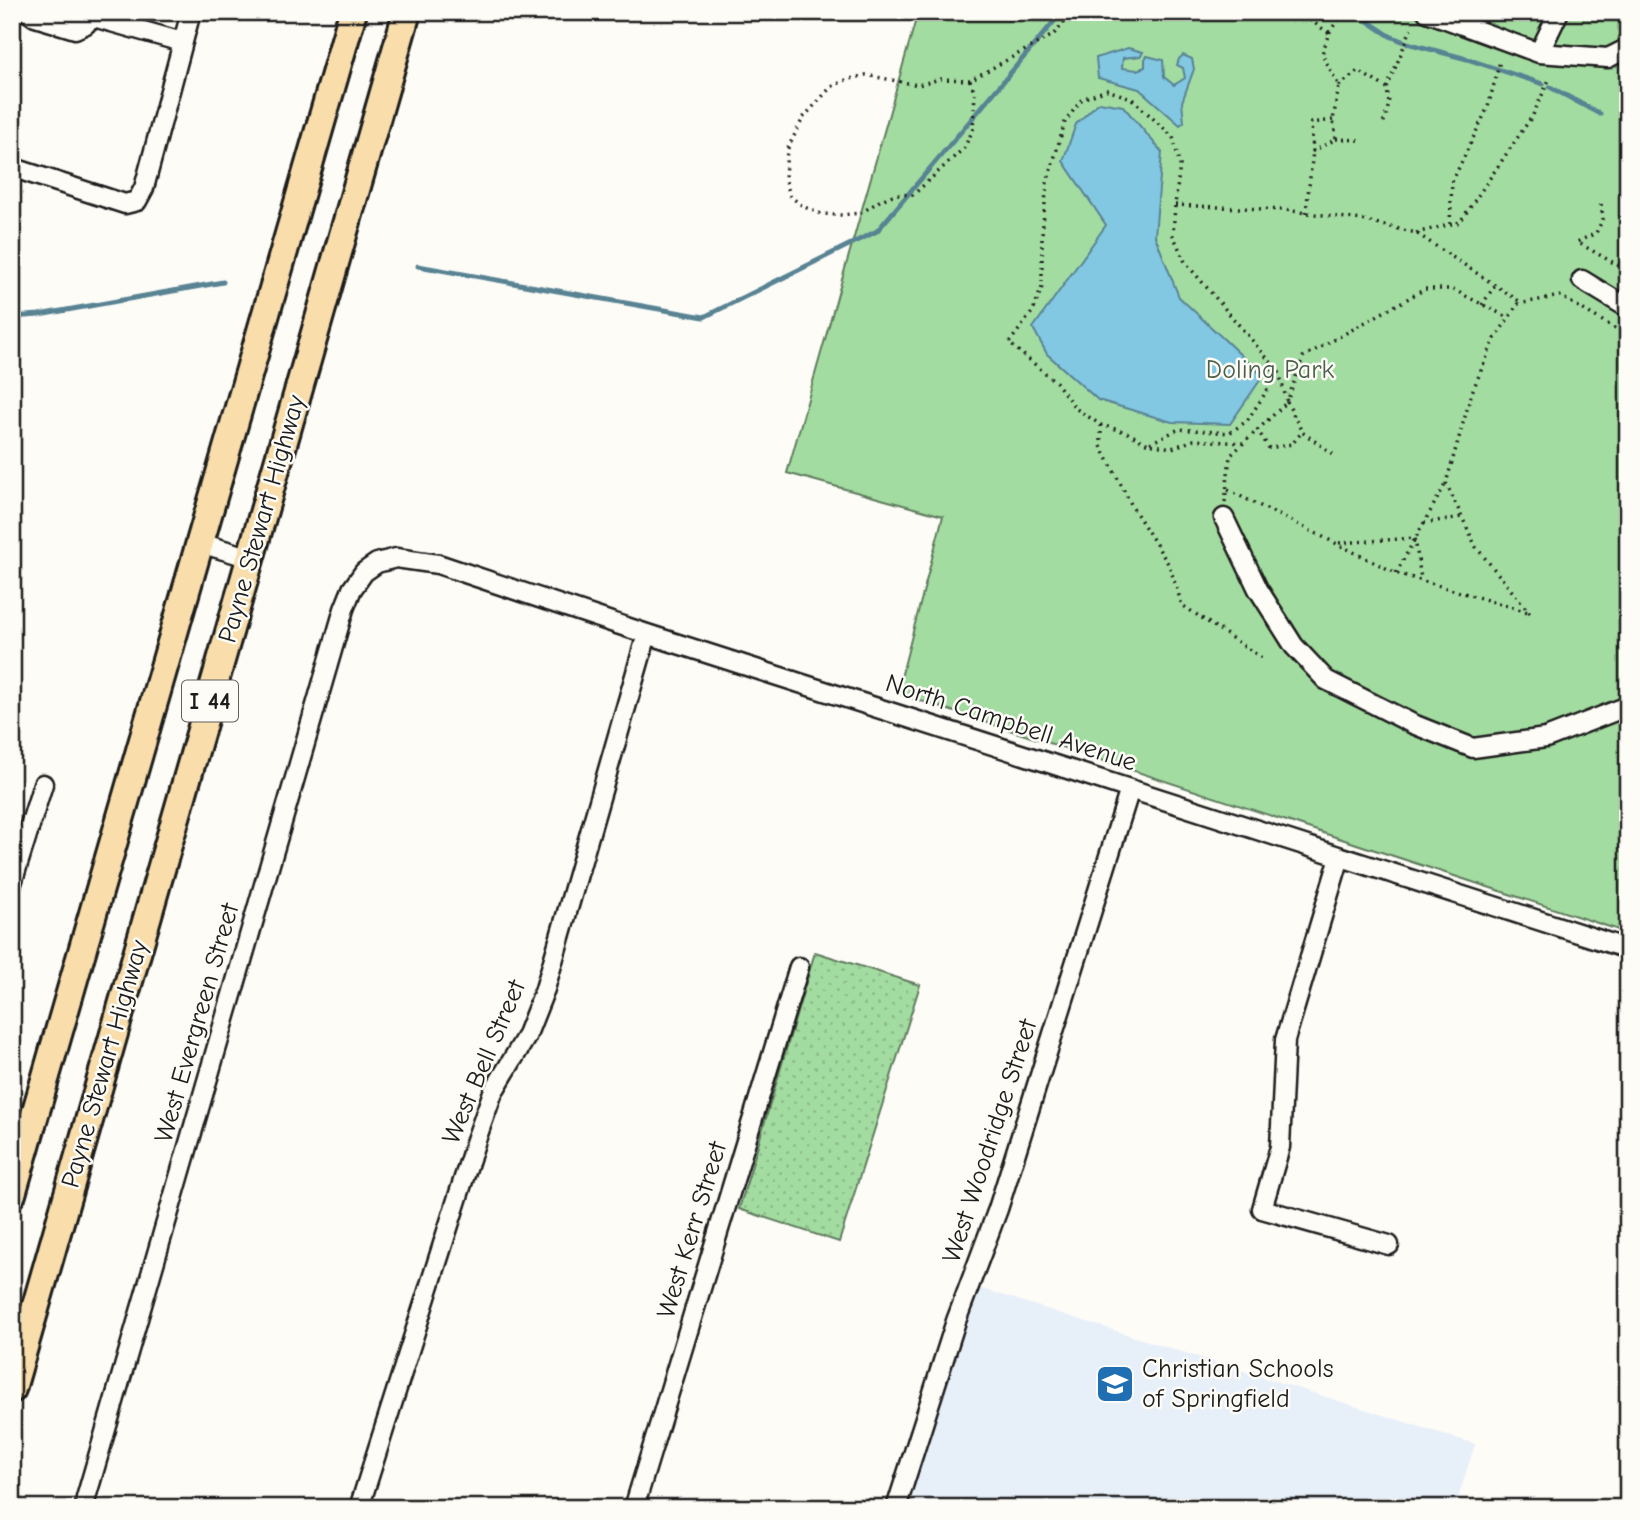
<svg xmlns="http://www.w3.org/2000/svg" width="1640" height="1520" viewBox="0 0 1640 1520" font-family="'Comic Neue',sans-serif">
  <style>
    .built { fill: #e7eff9 }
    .grass { fill: url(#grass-dots); stroke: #607c5e; stroke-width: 2 }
    .park { fill: #a3dca1; stroke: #607c5e; stroke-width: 2 }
    .water { fill: #82c8e3; stroke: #598393; stroke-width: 2 }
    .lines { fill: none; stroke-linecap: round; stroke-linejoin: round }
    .stream { stroke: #598393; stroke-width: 5 }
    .minor-casing { stroke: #1c1c1c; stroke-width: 23 }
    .highway-casing { stroke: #1c1c1c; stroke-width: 32 }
    .path { stroke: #1c1c1c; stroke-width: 3.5; stroke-dasharray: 2 5; stroke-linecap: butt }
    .minor { stroke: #fdfcf7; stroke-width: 18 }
    .highway { stroke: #f9deab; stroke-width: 26 }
    .labels { text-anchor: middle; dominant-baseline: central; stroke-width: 5; stroke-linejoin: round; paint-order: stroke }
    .shield { fill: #fdfcf7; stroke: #605f5e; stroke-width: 2 }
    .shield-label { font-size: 24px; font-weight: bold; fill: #1c1c1c }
    .park-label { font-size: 26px; fill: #4b5f4b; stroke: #fdfcf7 }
    .street-label { font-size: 26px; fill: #1c1c1c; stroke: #fdfcf7 }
    .poi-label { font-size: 26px; fill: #1c1c1c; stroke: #fdfcf7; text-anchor: start }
  </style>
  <defs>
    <pattern id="grass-dots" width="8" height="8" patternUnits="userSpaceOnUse" patternTransform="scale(1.75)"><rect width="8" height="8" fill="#a3dca1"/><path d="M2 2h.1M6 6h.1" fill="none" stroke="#8cbc8a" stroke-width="1.8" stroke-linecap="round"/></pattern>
  </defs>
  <rect width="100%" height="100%" fill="#fdfcf7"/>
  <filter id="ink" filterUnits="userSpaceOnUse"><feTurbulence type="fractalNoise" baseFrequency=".0143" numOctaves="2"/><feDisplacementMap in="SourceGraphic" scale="14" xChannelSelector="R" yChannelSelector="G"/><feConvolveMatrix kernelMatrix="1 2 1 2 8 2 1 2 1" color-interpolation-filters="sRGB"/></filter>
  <g filter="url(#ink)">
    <path class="built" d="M979 1288 1475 1444 1455 1508H907Z"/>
    <path class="grass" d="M815 952 920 985 839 1242 739 1209Z"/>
    <path class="park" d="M918 12H1628V933L897 693 943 516 787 473Z"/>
    <path class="water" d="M1128 48 1143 52 1141 56 1123 58 1122 68 1137 70 1145 67V59L1147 56 1163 60 1164 77 1174 85 1185 78 1183 68 1177 65 1179 59 1183 55 1192 59 1194 69 1182 102 1184 122 1180 125 1139 89 1098 78 1096 58Z
      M1099 102 1123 106 1162 152 1155 236 1179 297 1263 376 1230 424 1172 422 1098 400 1047 354 1033 328 1106 225 1063 161 1076 124Z"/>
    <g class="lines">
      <path class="stream" d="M1354 12 1390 36 1407 43 1467 59 1543 84
        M1550 87 1600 114
        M418 266 704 317 877 231 1062 12
        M12 317 39 315 223 282"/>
      <defs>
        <path id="minor" d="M28 12 35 17 75 29 86 24 90 16 89 12
          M1427 12 1539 53 1608 58 1628 48
          M90 16 182 42
          M1539 53 1558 14 1555 12
          M12 174 20 170 125 204 137 201 144 188 191 12
          M1582 280 1628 308
          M1224 518 1258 589 1294 646 1326 680 1413 724 1473 748 1546 738 1628 706
          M200 543 251 558
          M1340 857 1285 1040 1280 1147 1262 1209 1389 1245
          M12 883 43 784
          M85 1508 86 1498 344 609 352 589 364 572 377 563 396 558 438 564 647 634 1628 949
          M359 1508 476 1140 493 1092 526 1037 545 989 647 634
          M634 1508 799 967
          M896 1508 956 1321 998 1209 1130 789"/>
        <path id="highway" d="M12 1194 353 12
          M12 1389 407 12"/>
      </defs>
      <use href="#minor" class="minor-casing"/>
      <use href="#highway" class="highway-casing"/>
      <path class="path" d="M1298 12 1329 33
        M970 80 940 79 918 85 866 75 846 80 831 87 803 118 787 150 785 178 790 196 804 207 822 214 840 215 861 213 881 200 895 194 913 195 964 148 973 130 975 93 970 80 1053 35 1074 12
        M1339 86 1358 71 1387 88 1389 104 1383 125
        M1387 88 1411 29
        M1333 120 1311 123 1313 151 1336 139 1333 120 1339 86 1322 54 1329 33 1343 12
        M1336 139 1359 140
        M1601 204 1603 219 1596 233 1577 242 1628 271
        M1175 205 1284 210 1362 220 1416 233 1522 303
        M1306 213 1313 151
        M1450 224 1452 182 1488 107 1500 61
        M1416 233 1460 222 1533 115 1549 80
        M1482 305 1495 285
        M1101 425V446L1133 508 1169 565 1182 605 1265 660
        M1257 429 1269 448 1292 444 1302 432
        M1150 443 1179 429 1229 433 1247 421 1270 386 1273 365
        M1333 454 1302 432 1287 402 1303 357 1425 289H1452L1509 318
        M1228 490 1396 573 1528 612
        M1225 502 1230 456 1287 402 1279 372 1185 262 1173 235 1175 205 1180 165 1173 137 1131 98 1107 90 1082 99 1065 122 1047 183 1042 234V287L1033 311 1009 343 1056 382 1075 408 1101 425 1126 432 1148 444 1172 448 1194 440 1243 443
        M1424 523 1462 517
        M1339 543 1415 538 1421 579
        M1396 573 1446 483
        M1530 613 1476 547 1446 483 1472 392 1494 340 1518 304 1560 296 1628 336"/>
      <use href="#minor" class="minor"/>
      <use href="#highway" class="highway"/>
    </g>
  </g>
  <defs>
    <symbol id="school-square" viewBox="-11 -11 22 22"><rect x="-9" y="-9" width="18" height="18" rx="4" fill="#1f6fb2" stroke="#fdfcf7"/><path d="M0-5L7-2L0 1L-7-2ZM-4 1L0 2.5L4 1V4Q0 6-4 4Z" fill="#fff"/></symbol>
  </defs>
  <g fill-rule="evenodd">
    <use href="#school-square" x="1093" y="1362" width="44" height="44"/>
  </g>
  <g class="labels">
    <rect class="shield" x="182" y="680.5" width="56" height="41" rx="5"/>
    <g class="shield-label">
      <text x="210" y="701">I 44</text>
    </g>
    <g class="park-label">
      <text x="1270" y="370">Doling Park</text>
    </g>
    <g class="street-label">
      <text transform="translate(262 519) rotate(-74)">Payne Stewart Highway</text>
      <text transform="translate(1011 723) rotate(18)">North Campbell Avenue</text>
      <text transform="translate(197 1023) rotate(-74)">West Evergreen Street</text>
      <text transform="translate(484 1062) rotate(-67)">West Bell Street</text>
      <text transform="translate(105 1064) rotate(-74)">Payne Stewart Highway</text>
      <text transform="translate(990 1141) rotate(-72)">West Woodridge Street</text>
      <text transform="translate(692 1230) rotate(-73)">West Kerr Street</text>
    </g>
    <g class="poi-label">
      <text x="1142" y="1369">Christian Schools<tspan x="1142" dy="30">of Springfield</tspan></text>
    </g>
  </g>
  <rect width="1640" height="1520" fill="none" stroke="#fdfcf7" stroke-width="42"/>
  <rect x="21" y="21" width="1598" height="1478" fill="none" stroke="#1c1c1c" stroke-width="2.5" filter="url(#ink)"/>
</svg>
